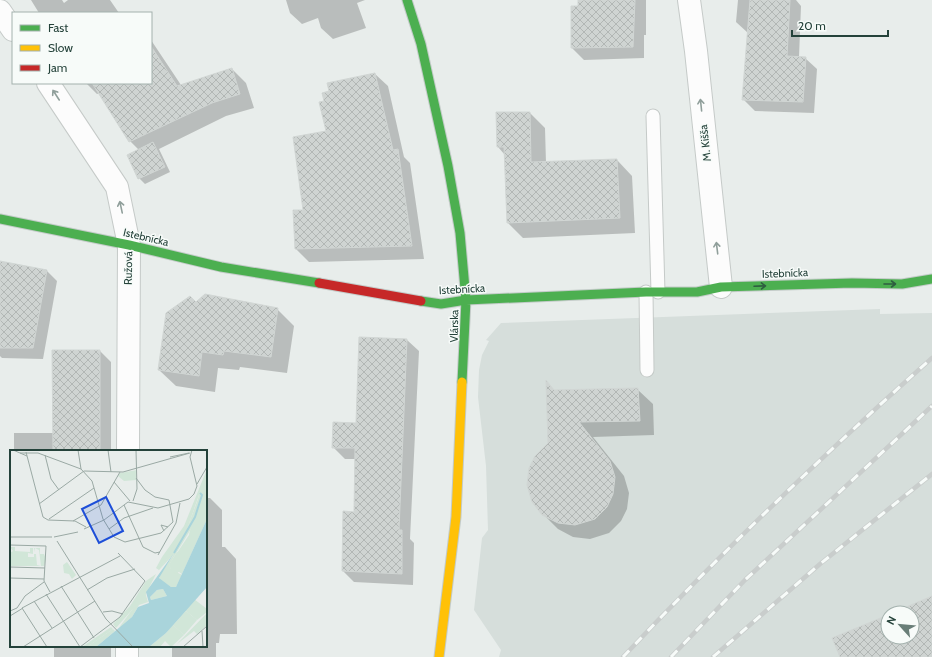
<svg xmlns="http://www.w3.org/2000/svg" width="932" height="657" viewBox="0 0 932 657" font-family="Cabin,sans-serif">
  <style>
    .built { fill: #d6dedb; fill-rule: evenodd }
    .shadow { fill: #0003 }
    .building { fill: url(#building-cross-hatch); stroke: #d1d6d4 }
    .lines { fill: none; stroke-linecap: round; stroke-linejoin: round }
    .lane-casing { stroke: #c5cac8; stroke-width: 15 }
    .street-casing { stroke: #c5cac8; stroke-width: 24 }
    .fast-casing { stroke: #c3cbc8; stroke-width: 11 }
    .slow-casing { stroke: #c3cbc8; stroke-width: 11 }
    .jam-casing { stroke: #c3cbc8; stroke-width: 11 }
    .lane { stroke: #fcfcfc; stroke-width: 13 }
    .street { stroke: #fcfcfc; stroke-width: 22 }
    .fast { stroke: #4caf50; stroke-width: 9 }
    .slow { stroke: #ffc107; stroke-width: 9 }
    .jam { stroke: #c62828; stroke-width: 9 }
    .rail-casing { stroke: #c9cdcc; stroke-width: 4.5 }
    .rail { stroke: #f7fbf9; stroke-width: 3; stroke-dasharray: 9; stroke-linecap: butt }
    .oneway { stroke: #909f9b }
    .oneway2 { stroke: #2e5d40 }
    .labels { text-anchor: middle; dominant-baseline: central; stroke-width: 3; stroke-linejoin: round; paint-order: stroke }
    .street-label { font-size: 11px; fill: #24423a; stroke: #f7fbf9 }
    .inset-river { fill: none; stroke: #a9d4db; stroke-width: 2 }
    .inset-road { fill: none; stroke: #9aa9a4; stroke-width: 1 }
    .view { fill: #1d4ed8; fill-opacity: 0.15; stroke: #1d4ed8; stroke-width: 2 }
    .inset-edge { fill: none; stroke: #24423a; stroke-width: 2 }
  </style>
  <defs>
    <pattern id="building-cross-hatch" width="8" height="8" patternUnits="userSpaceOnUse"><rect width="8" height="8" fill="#cfd4d2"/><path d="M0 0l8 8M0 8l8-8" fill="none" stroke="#b2b7b5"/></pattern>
  </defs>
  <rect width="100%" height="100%" fill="#e8edeb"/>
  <path class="built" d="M880 309V314L932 313V657H499L501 650 474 610 482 538 488 530 486 466 478 397 479 370 482 355 489 341 486 340 501 323ZM888 613H912V637H888Z"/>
  <path class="shadow" d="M31 0H62L64 3 68 0H110L119 13H39Z
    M286 0H365L357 3 366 28 333 39 321 28 318 18 302 24 290 13Z
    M579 0H646V35H644V58L584 60 572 48V7H579Z
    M738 0H796L801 6 799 57 805 58 817 69 814 113 755 111 743 99 748 33 736 22Z
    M151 40 181 85 232 69 246 83 254 108 226 116 159 149 170 172 145 184 139 178V150L130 141 100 93 97 94 86 83H151Z
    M375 74 388 86 404 157 410 163 424 259 309 262 296 249 305 211 327 132 325 102Z
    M530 113 545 128 546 163 617 160 632 176 635 233 523 238 508 223 505 155 498 147Z
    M0 262 47 271 57 281 43 359 2 358 0 356Z
    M277 309 294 326 287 373 240 367 239 370 218 368 215 392 176 386 159 370Z
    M360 338 407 340 419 351 410 539 414 543 413 585 354 582 343 571 354 513 356 459H345L333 447 357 424Z
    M100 351 111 362V451H14V433H54Z
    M547 383 555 391 638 390 653 404 654 435 593 437 624 476 629 493 627 509 621 521 609 533 590 539 573 537 558 529 543 514 549 444Z
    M206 498H210L222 510V547H225L236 559 237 634H220L219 643H216V657H172V646H206Z
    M54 646H111V657H54Z"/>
  <path class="building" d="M578 0H635L633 47 571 48V6H578Z
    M750 0H790L787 56 806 57 803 102 742 100Z
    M151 46 177 86 232 68 240 94 212 103 129 142 92 83H151Z
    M375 73 393 150 398 149 412 246 295 249 293 210H303L293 137 326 131 319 102 324 101 322 93 329 91 327 83Z
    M496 112H530L531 162 617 159 620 218 507 223 504 147H497Z
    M153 142 165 167 138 179 127 155Z
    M0 261 47 270 33 348H0Z
    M205 294 278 308 271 357 224 351 223 355 202 352 199 376 158 370 166 313 190 296 196 302Z
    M359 337 407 339 399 530H402V574L342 571 343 511 354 512 355 448H332L333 422 356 423Z
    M52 350H100V451H53Z
    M546 380 554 390 638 388 640 421 579 422 610 461 615 477 613 494 607 507 595 519 575 525 558 523 542 515 532 502 527 485 529 468 535 456 548 443Z
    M932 596V657H840L832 638 888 615V637H912V613H892Z"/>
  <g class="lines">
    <defs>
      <path id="lane" d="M653 116 658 292
        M646 292 647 370"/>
      <path id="street" d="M689 0 696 51 721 287
        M0 11 13 30
        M48 83 117 187 129 245 128 451
        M127 657V646"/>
      <path id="fast" d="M407 0 421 44 448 166 460 233 466 300 462 382
        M0 219 129 245 221 267 319 283
        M421 301 441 304 466 300 646 292H697L721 287 852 283 902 284 932 279"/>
      <path id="slow" d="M439 657 456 517 462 382"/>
      <path id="jam" d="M319 283 421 301"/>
    </defs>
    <use href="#lane" class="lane-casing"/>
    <use href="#street" class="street-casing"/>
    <use href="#fast" class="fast-casing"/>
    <use href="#slow" class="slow-casing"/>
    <use href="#jam" class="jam-casing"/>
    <use href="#lane" class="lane"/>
    <use href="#street" class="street"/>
    <use href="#fast" class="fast"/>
    <use href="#slow" class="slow"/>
    <use href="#jam" class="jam"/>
    <defs>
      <path id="rail" d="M623 657C721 553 825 453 932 358
        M671 657 745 580 932 406
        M713 657 820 564 932 474"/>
    </defs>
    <use href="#rail" class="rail-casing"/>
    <use href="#rail" class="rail"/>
  </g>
  <defs><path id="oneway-shaft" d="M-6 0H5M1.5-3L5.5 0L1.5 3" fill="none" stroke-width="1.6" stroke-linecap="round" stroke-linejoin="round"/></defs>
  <g class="oneway">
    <use href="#oneway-shaft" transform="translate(56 95) rotate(-123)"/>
    <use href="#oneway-shaft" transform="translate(701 105) rotate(-96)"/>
    <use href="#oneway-shaft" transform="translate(121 207) rotate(-102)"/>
    <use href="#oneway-shaft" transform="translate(717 248) rotate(-97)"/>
  </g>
  <g class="oneway2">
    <use href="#oneway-shaft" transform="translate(890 284)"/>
    <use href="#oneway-shaft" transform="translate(760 286) rotate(-2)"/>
  </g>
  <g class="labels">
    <g class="street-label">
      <text transform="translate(705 143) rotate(-96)">M. Kišša</text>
      <text transform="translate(146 237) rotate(13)">Istebnícka</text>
      <text transform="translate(128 268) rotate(-89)">Ružová</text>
      <text transform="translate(785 273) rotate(-2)">Istebnícka</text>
      <text transform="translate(462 289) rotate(-3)">Istebnícka</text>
      <text transform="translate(454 326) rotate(-89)">Vlárska</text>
    </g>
  </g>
  <g transform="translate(10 450)">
    <rect width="197" height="197" fill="#e8edeb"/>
    <path d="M197 19V69L179 85 190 42 175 85 149 120 146 118 152 107 174 76ZM0 97H5V101L20 102V98H23V104L18 103V107H24V104H26L27 115 31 116 29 100 25 98 24 102V98H30V104H34L36 109 34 116H0V103L3 101ZM57 112 66 125 62 129 59 124 54 123 53 115ZM146 124 136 144 106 178 103 174 120 156 136 131ZM197 163V175L187 184 184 181 167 194ZM101 177 103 179 77 197H72Z" fill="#d1e6d8"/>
    <path d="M191 41 194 45 184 74 159 115 161 119 172 125 166 137H161L150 130 149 126 164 104 148 121 175 84ZM153 139 157 146 141 150 140 147 147 140ZM135 142 138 152 129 155 122 167 108 179ZM184 149 197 159V162L187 170 176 161 163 175 174 185 161 197 155 191 150 197H139L156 183ZM103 179 105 181 86 197H77Z" fill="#d1e6d8"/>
    <path d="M127 20 126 30 114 31 108 26 110 23Z" fill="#d1e6d8"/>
    <path d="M191 56 197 57V69L172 124 169 122 165 123 159 115 179 85ZM176 161 187 170 174 185 163 175Z" fill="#d1e6d8"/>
    <path d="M167 102 178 108 167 124 162 122 159 115Z" fill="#d1e6d8"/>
    <path d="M197 69V137L156 183 139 197H86L122 167 128 157 139 153 136 142 164 103 149 128 161 137H166ZM153 139 157 146 141 150 140 147 147 140Z" fill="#a9d4db" fill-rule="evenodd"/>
    <path class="inset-river" d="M164 103 185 67 192 45 190 43"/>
    <path class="inset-road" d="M3 0 17 6M68 0 71 19 82 31 93 69 104 87 115 92 151 83 163 72 159 50 145 47 135 40 126 28M98 0 101 22M16 2 33 67 38 70 65 71 76 77M10 3H28L71 19M35 5 41 29 49 40M160 7 179 3M74 21 113 22 180 3M104 32 120 51M187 34 197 17M123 51 127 39 126 0M29 54 74 21M114 55 133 97 145 103 150 102M39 69 84 38M63 71 91 55 110 22M74 79 94 70 118 52 148 58 179 49 184 44 187 36 180 7 182 0M99 79 114 68 143 58M154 81 151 75 158 77M0 87H42M44 87 68 82M47 91 96 169 123 197M0 95 36 96 34 131 40 142M148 105 166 73 170 53M0 117 35 118M0 128 34 129M51 136 84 188M77 140 97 128 125 119M36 144 70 197 110 167 135 131 108 103M24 151 42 178M12 158 110 106M12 158 37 197M0 161 7 158 15 146 34 132M93 162 102 161 113 164M0 166 13 158M192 181 193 197M13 197 85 151M173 197 197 176"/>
    <path class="view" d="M96 47 113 81 89 93 72 59Z"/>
    <rect width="197" height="197" class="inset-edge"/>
  </g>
  <rect x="12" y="12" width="140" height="72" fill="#f7fbf9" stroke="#a3b1ad"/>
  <rect x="20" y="25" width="20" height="6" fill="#4caf50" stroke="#a3b1ad"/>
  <text x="48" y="32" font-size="12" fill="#24423a">Fast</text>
  <rect x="20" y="45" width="20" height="6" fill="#ffc107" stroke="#a3b1ad"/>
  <text x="48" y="52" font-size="12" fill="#24423a">Slow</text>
  <rect x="20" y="65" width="20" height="6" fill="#c62828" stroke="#a3b1ad"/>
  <text x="48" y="72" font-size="12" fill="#24423a">Jam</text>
  <g transform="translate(900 625) rotate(297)"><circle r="19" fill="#f7fbf9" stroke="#a3b1ad"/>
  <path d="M0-3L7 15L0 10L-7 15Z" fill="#697e78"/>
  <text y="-6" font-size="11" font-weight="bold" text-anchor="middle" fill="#24423a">N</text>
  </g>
  <path d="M792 30v6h96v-6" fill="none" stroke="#24423a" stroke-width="2"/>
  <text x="798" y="30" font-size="12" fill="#24423a" stroke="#f7fbf9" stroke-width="3" paint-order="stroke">20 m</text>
</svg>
